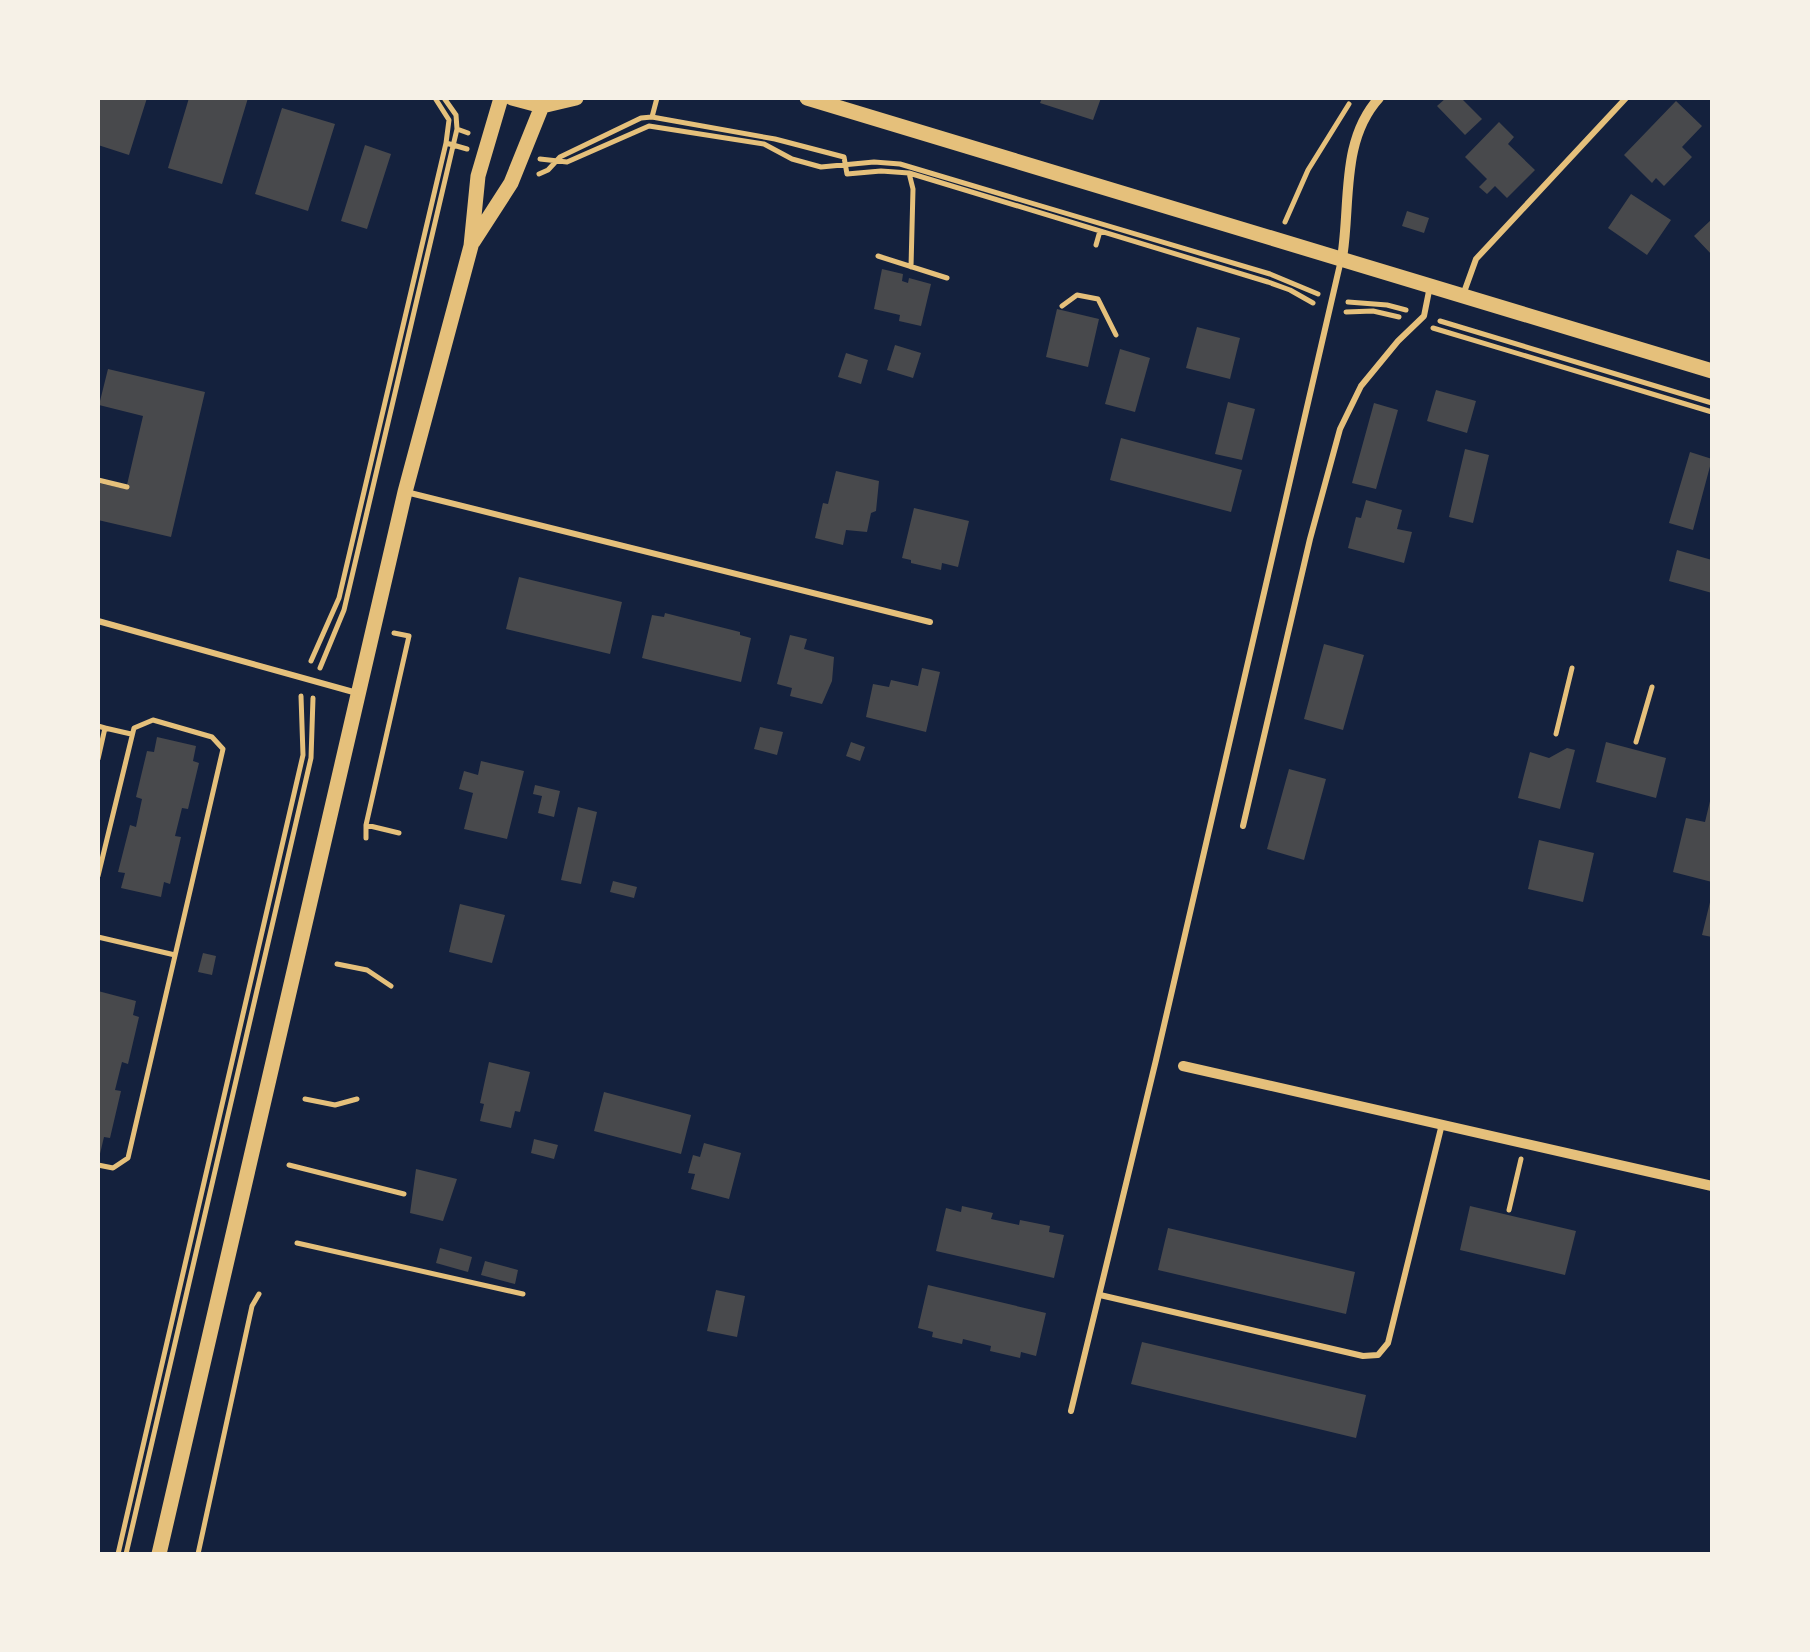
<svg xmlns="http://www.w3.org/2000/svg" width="1810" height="1652" viewBox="0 0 1810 1652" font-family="'Fira Sans Condensed',sans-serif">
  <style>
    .building { fill: #48494c }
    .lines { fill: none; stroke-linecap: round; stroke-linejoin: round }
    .path { stroke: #e5c07b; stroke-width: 5 }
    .service { stroke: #e5c07b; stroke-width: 6 }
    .minor { stroke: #e5c07b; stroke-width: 10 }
    .tertiary { stroke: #e5c07b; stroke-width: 15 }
  </style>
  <rect width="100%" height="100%" fill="#14213d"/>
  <path class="building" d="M98 98H147L129 155 98 145Z
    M189 98H248L222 184 168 168Z
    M1042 98H1101L1093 120 1040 103Z
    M1446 98H1461L1482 119 1465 135 1437 106Z
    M1676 101 1702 126 1682 147 1692 157 1664 186 1656 178 1652 183 1624 155Z
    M282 108 335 124 308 211 255 194Z
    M1499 122 1514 137 1508 144 1535 170 1507 198 1495 186 1487 194 1479 187 1487 179 1465 157Z
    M365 145 391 154 367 229 341 221Z
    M1631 194 1671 220 1647 255 1608 228Z
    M1407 211 1429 218 1424 233 1402 226Z
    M1712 219V255L1694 236Z
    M882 269 903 274 902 281 908 283 909 278 931 284 921 326 899 321 900 315 874 309Z
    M1057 309 1099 319 1088 367 1046 357Z
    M1197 327 1240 338 1230 379 1186 368Z
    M895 345 921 353 913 378 887 370Z
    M1120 349 1150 358 1135 412 1105 404Z
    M846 353 868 360 861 384 838 377Z
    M108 369 205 392 171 537 98 520V483L126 489 143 416 99 405Z
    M1436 390 1476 401 1467 433 1427 421Z
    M1228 402 1255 409 1242 460 1215 454Z
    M1374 403 1398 410 1376 489 1352 483Z
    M1121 438 1242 470 1231 512 1110 480Z
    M1465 449 1489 455 1473 523 1449 517Z
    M1690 452 1712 459 1693 530 1669 523Z
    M836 471 879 481 876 511 871 513 867 532 846 530 843 545 815 538 823 503 828 504Z
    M1366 500 1402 510 1397 529 1412 532 1404 563 1348 548 1356 517 1361 518Z
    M914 508 969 521 958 567 942 563 941 570 911 563V560L902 558Z
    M1677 550 1712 560V593L1669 581Z
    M519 577 622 602 610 654 506 629Z
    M665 613 740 632V635L751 638 741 682 642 658 652 615 664 617Z
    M790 635 807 639 804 649 834 657 832 681 822 704 790 696 792 688 777 684Z
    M1324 644 1364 655 1343 730 1304 719Z
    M922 668 940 672 926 732 866 717 873 684 889 687 891 680 918 686Z
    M760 727 783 732 777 755 754 749Z
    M157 737 196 746 193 761 199 763 188 809 182 808 175 836 181 837 170 884 164 882 161 897 121 888 125 873 118 872 130 825 136 827 142 799 136 797 147 751 154 752Z
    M851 742 865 747 860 761 846 756Z
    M1606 742 1666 758 1656 798 1596 782Z
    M1567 748 1575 750 1560 809 1518 798 1530 752 1549 758Z
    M481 761 524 771 507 839 464 829 473 793 459 789 464 771 478 775Z
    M1289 769 1326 779 1304 860 1267 849Z
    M535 785 560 791 554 817 538 813 542 796 533 794Z
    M1711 797 1712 798V882L1673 872 1686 818 1705 822Z
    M578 807 597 812 581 884 561 880Z
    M1539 840 1594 853 1583 902 1528 889Z
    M613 881 637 887 634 898 610 892Z
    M1711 898H1712V937L1702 935Z
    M460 904 505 915 492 963 449 952Z
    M203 953 216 956 212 975 198 972Z
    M98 991 136 1001 133 1015 139 1017 128 1064 122 1062 115 1090 121 1091 110 1138 104 1137 99 1158Z
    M489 1062 530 1072 520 1112 515 1111 511 1128 480 1121 484 1104 480 1103Z
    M604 1092 691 1115 681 1154 594 1131Z
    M534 1139 558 1145 554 1159 531 1153Z
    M704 1143 741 1153 729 1199 691 1189 695 1174 688 1173 693 1155 700 1157Z
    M416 1169 457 1179 443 1221 410 1213Z
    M962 1206 993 1213 991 1219 1019 1225 1020 1220 1050 1226 1049 1232 1064 1235 1054 1278 936 1251 946 1208 961 1212Z
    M1470 1206 1576 1231 1565 1275 1460 1250Z
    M1168 1228 1355 1272 1346 1314 1158 1270Z
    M440 1248 472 1257 468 1272 436 1263Z
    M485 1261 518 1270 515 1284 481 1275Z
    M928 1285 1046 1313 1036 1356 1021 1352 1020 1358 990 1351 991 1346 963 1339 962 1344 932 1337 933 1332 918 1328Z
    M716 1290 745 1296 737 1337 707 1331Z
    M1142 1342 1366 1395 1356 1438 1131 1384Z"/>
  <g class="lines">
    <path class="path" d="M435 98 449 120 446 143 467 149
      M444 98 456 115 457 129 468 133
      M652 117 657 98
      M540 159 567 162 649 126 764 144 792 159 821 167 874 162 900 164 1270 274 1318 294
      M909 173 913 189 911 267
      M539 174 548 170 560 157 641 118 652 117 775 139 844 157 847 174 881 171 909 173 1268 282 1290 290 1313 303
      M1285 222 1308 170 1349 104
      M1096 245 1100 231
      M878 256 947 278
      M1348 302 1387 305 1406 310
      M1062 306 1077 295 1098 299 1116 335
      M1346 312 1373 311 1399 317
      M1440 321 1712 403
      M1433 328 1712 412
      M98 480 127 487
      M311 661 339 598 446 143
      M320 668 344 610 457 129
      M98 726 105 728 98 759
      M105 728 131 734
      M1556 734 1572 668
      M1636 742 1652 687
      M366 825 399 833
      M366 838V825L409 636 394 633
      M98 876 134 728 153 720 212 737 223 749 128 1158 113 1168 98 1165
      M98 937 175 955
      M337 964 367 970 391 986
      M305 1099 335 1105 357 1099
      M289 1165 404 1194
      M1509 1210 1521 1159
      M297 1243 523 1294
      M118 1554 303 755 301 696
      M126 1554 311 758 313 698
      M198 1554 252 1306 259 1294"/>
    <path class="service" d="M1463 295 1476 259 1626 98
      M406 492 930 622
      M98 621 357 693
      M1243 826 1310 539 1340 429 1361 386 1398 341 1424 316 1430 286
      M1100 1295 1363 1356 1378 1355 1388 1343 1442 1124
      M1071 1411 1156 1060 1341 260"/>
    <path class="minor" d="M1342 258C1351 204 1340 141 1379 98
      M1183 1066 1712 1186"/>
    <path class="tertiary" d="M512 98 542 106 576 98
      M807 98 1712 371
      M473 242 511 183 542 106
      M159 1554 405 492 471 246 478 176 501 98"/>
  </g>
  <rect width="1810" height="1652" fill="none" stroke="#f6f1e7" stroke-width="200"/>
</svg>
